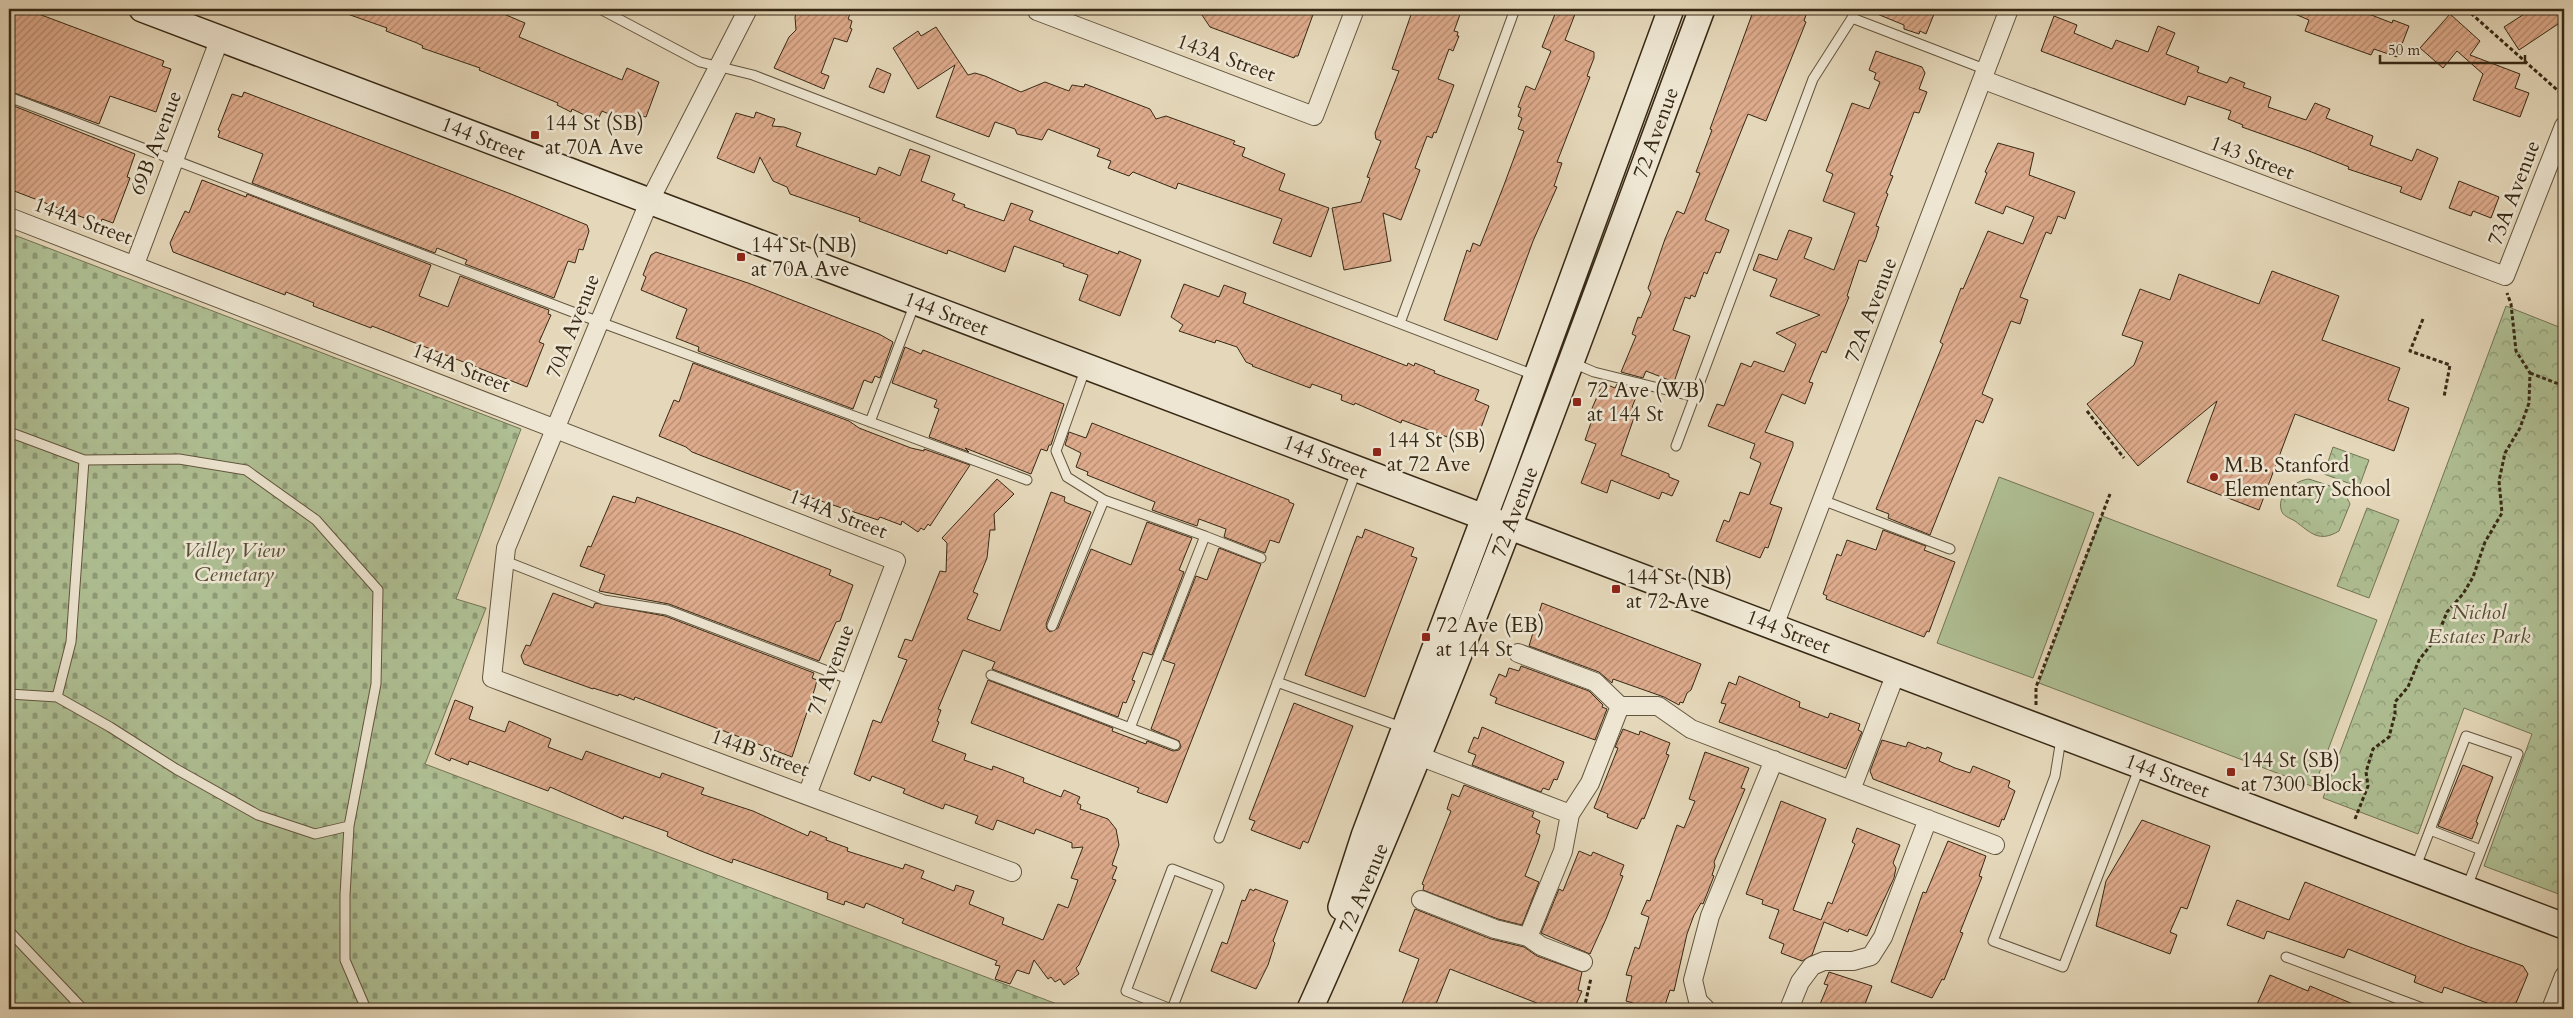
<svg xmlns="http://www.w3.org/2000/svg" width="2573" height="1018" viewBox="0 0 2573 1018" font-family="Cardo,serif">
  <style>
    .grass { fill: #afc094; stroke: #737454 }
    .forest { fill: url(#forest-crowns); stroke: #737454 }
    .cemetery { fill: url(#cemetery-stones); stroke: #737454 }
    .building { fill: url(#building-hatch); stroke: #372915 }
    .lines { fill: none; stroke-linecap: round; stroke-linejoin: round }
    .service-casing { stroke: #62553e; stroke-width: 11 }
    .minor-casing { stroke: #62553e; stroke-width: 20 }
    .secondary-casing { stroke: #372915; stroke-width: 28 }
    .path { stroke: #372915; stroke-width: 3; stroke-dasharray: 4 2.5; stroke-linecap: butt }
    .service { stroke: #eee6d2; stroke-width: 9 }
    .minor { stroke: #eee6d2; stroke-width: 18 }
    .secondary { stroke: #eee6d2; stroke-width: 25 }
    .poi-dot { fill: #8f2418; stroke: #eee6d2; stroke-width: 2 }
    .labels { text-anchor: middle; dominant-baseline: central; stroke-width: 5; stroke-linejoin: round; paint-order: stroke }
    .street-label { font-size: 21px; fill: #372915; stroke: #eee6d2 }
    .poi-label { font-size: 21px; fill: #372915; stroke: #eee6d2; text-anchor: start }
    .park-label { font-size: 21px; font-style: italic; fill: #554f35; stroke: #eee6d2 }
  </style>
  <defs>
    <pattern id="forest-crowns" width="20" height="18" patternUnits="userSpaceOnUse" patternTransform="scale(1.25)"><rect width="20" height="18" fill="#afc094"/><path d="M2 6a3 3 0 1 1 6 0M12 15a3 3 0 1 1 6 0" fill="none" stroke="#8f9c78"/></pattern>
    <pattern id="cemetery-stones" width="16" height="16" patternUnits="userSpaceOnUse" patternTransform="scale(1.25)"><rect width="16" height="16" fill="#afc094"/><path d="M2 7V4a2 2 0 0 1 4 0v3zM10 15v-3a2 2 0 0 1 4 0v3z" fill="#8f9c78"/></pattern>
    <pattern id="building-hatch" width="6" height="6" patternUnits="userSpaceOnUse" patternTransform="scale(1.25)"><rect width="6" height="6" fill="#deab8c"/><path d="M-1 1l2-2M0 6l6-6M5 7l2-2" fill="none" stroke="#b58b71"/></pattern>
  </defs>
  <rect width="100%" height="100%" fill="#e5d8ba"/>
  <filter id="stains"><feTurbulence type="fractalNoise" baseFrequency=".004" numOctaves="4"/><feColorMatrix values="0 0 0 0 .2 0 0 0 0 .09 0 0 0 0 .02 0 0 0 .5 -.17"/></filter>
  <radialGradient id="worn" r=".72"><stop offset=".6" stop-color="#630" stop-opacity="0"/><stop offset="1" stop-color="#630" stop-opacity=".3"/></radialGradient>
  <path class="grass" d="M1999 477 2094 513 2033 678 1937 643Z
    M2102 516 2377 620 2314 787 2039 683Z"/>
  <path class="forest" d="M2506 306 2564 329V896L2484 866 2532 734 2464 708 2418 834 2323 798Z
    M2333 447 2369 460 2359 487 2324 474Z
    M2309 479C2326 485 2343 487 2350 504L2339 531C2319 543 2311 533 2295 521 2290 518 2282 516 2281 509 2277 493 2297 480 2309 479Z
    M2367 508 2399 520 2369 598 2337 586Z"/>
  <path class="cemetery" d="M9 233 521 429 456 599 486 608 425 764 1070 1009H9Z"/>
  <path class="building" d="M9 9 27 14 28 10 164 61 162 66 171 69 156 112 110 96 99 124 9 91Z
    M339 9H492L525 23 519 37 622 80 627 68 659 82 646 117 635 114 633 119 620 114 618 118 602 111 597 121 572 109 571 112 557 105 558 103 479 70 480 68 422 48 423 46 417 43 386 31 387 28 339 11Z
    M798 9H852L848 19 852 21 850 28 852 29 847 42 834 38 821 73 829 76 824 89 774 68 789 37 796 30 795 17Z
    M1198 9H1315L1298 56H1295L1294 58 1210 27Z
    M1413 9H1462L1454 31 1458 32 1457 36H1459L1453 51 1449 49 1438 79 1454 85 1436 133 1434 132 1432 138 1427 136 1415 168 1420 170 1401 220 1383 213 1391 261 1344 270 1332 208 1361 202 1370 178 1367 177 1381 141 1376 139 1375 133 1399 71 1392 69Z
    M1557 9H1577L1565 40 1594 52V58L1587 76 1590 77 1557 162 1562 163 1554 186 1557 187 1533 241 1497 340 1444 320 1467 250 1470 252 1473 243 1480 246 1504 185 1524 131 1518 129 1522 118 1518 116 1521 108 1518 107 1526 86 1535 90 1551 51 1542 47Z
    M1754 9H1808L1804 21 1806 22 1766 121 1748 114 1705 220 1729 230 1720 253 1716 252 1707 274 1704 272 1695 297 1691 295 1690 299 1685 297 1673 330 1690 336 1674 382 1646 371 1643 378 1621 372 1636 336 1632 334 1638 317 1641 318 1651 293 1648 288 1665 239 1677 211 1684 214 1700 173 1696 172 1712 130 1710 129Z
    M1865 9H1936L1926 34 1920 31 1919 34 1904 29V25Z
    M2283 9H2356L2392 23 2393 20 2409 26 2397 57 2374 49 2371 55 2305 31 2309 20Z
    M2532 9H2564V20L2519 50 2504 27Z
    M2450 14 2480 41 2470 55 2520 74 2515 88 2529 93 2520 117 2473 100 2483 74 2457 51 2443 68 2420 48Z
    M2054 16 2077 25 2074 33 2112 49 2116 40 2148 52 2158 26 2175 33 2166 54 2199 67 2197 72 2227 83 2230 77 2245 83 2243 87 2271 97 2268 107 2306 120 2315 103 2330 109 2326 118 2373 136 2370 145 2412 161 2417 149 2438 158 2421 200 2400 192 2402 187 2348 169 2349 167 2309 151 2242 127 2243 125 2228 119 2231 111 2188 96 2185 105 2041 51Z
    M936 27 968 75 975 73 985 76 1021 92 1045 82 1069 91 1072 85 1084 87 1085 84 1150 109 1156 119 1166 116 1235 141 1233 144 1245 148 1242 156 1285 174 1279 190 1329 208 1311 257 1273 243 1282 219 1178 183 1176 189 1133 172 1129 176 1108 168 1111 161 1097 156 1100 149 1048 129 1042 140 1017 134 1015 129 995 122 989 137 936 117 955 65 918 89 893 48 918 31 921 36Z
    M1876 51 1922 67 1925 73 1919 89 1927 92 1919 113 1914 112 1890 175 1893 176 1886 193 1888 194 1876 226 1879 227 1876 237 1866 262 1859 260 1847 296 1849 297 1826 353 1822 351 1809 382 1813 383 1805 404 1782 394 1765 432 1793 442V446L1770 504 1782 508 1768 548 1765 547 1760 558 1716 541 1724 520 1729 522 1740 492 1749 495 1761 463 1750 458 1755 444 1708 426 1717 404 1724 406 1741 363 1751 367 1754 361 1784 372 1796 344 1776 333 1820 315 1770 296 1777 279 1753 270 1759 254 1777 260 1789 230 1812 238 1804 258 1834 270 1855 213 1823 201 1833 174 1826 171 1852 103 1869 109 1880 82 1874 79 1876 73 1869 70Z
    M877 68 891 74 884 93 869 87Z
    M244 92 511 194 587 225 589 231 583 250 579 249 575 263 568 261 554 298 465 264 467 260 437 248 435 253 252 183 263 154 218 137 220 131 218 130 232 94 242 97Z
    M9 104 135 154 127 177 130 178 113 223 102 219 100 224 9 189V159L13 148 9 146Z
    M756 112 775 119 772 126 784 127 801 133 796 146 876 175 879 167 900 176 910 149 930 156 921 181 955 194 952 200 965 205 964 207 1004 221 1011 203 1033 211 1029 220 1118 254 1119 251 1141 260 1120 316 1079 300 1088 275 1063 266 1064 264 1014 246 1005 272 948 250 947 254 859 221 860 218 790 194 787 187 773 181 760 157 754 173 717 158 736 113 754 118Z
    M1998 143 2034 153 2029 175 2075 192 2065 219 2058 216 2051 234 2046 232 2020 297 2028 300 2020 324 2011 321 1982 394 1993 399 1983 423 1976 420 1930 535 1888 518 1889 514 1876 509 1943 344 1940 342 1961 288 1963 289 1988 231 2023 244 2034 217 2006 206 2003 214 1975 203 1987 173 1985 172Z
    M202 180 246 197 247 194 431 265 419 296 448 307 460 276 549 310 548 314 551 315 539 342 544 344 527 387 372 326 371 328 313 306 314 303 286 292 285 295 173 252 170 243 185 211 189 213Z
    M2459 181 2499 197 2491 218 2473 211 2471 216 2449 208Z
    M656 252 748 283 879 334 893 342 880 378 875 376 872 383 864 380 853 409 698 351 699 347 676 338 687 309 641 290 646 277 643 275 651 255Z
    M2272 271 2339 296 2322 340 2400 368 2388 400 2409 408 2394 451 2295 414 2259 510 2187 482 2217 401 2138 466 2087 404 2134 365 2143 342 2122 335 2140 289 2170 300 2179 274 2259 304Z
    M1184 284 1219 297 1224 285 1246 293 1243 303 1407 366 1408 363 1414 366 1415 363 1435 371 1434 373 1479 390 1475 400 1489 406 1474 447 1402 420 1401 423 1355 403 1354 405 1341 400 1342 395 1312 384 1310 388 1252 366 1253 365 1246 362 1237 347 1216 340 1215 343 1179 331 1183 325 1171 317Z
    M905 347 921 354 923 350 1064 404 1051 445H1049L1047 451 1041 449 1031 474 965 448 969 452 929 437 939 409 934 407 937 400 892 383Z
    M693 363 849 421 859 428 911 448 924 451V449L970 465 930 526 928 524 924 530 921 528 918 532 902 521 901 525 880 517 878 520 803 495 692 452 686 447 659 436 674 400 679 402Z
    M1603 383 1615 388 1617 384 1639 390 1632 407 1637 409 1621 455 1669 474V477L1679 481 1672 496 1662 492 1659 499 1611 480 1607 493 1581 483 1596 444 1585 440 1594 414 1590 413Z
    M1092 423 1289 500V502L1294 504 1279 543 1270 540 1265 553 1224 537 1226 529 1199 519 1197 526 1152 510 1155 502 1087 475 1088 472 1076 467 1081 453 1065 445 1069 432 1086 438Z
    M997 479 1014 494 994 514 995 530H990L987 558 973 592 978 594 967 619 1000 631 1051 492 1065 497 1064 501 1067 503 1091 512 1046 624 1047 629 1050 632 1058 628 1091 549 1131 565 1147 522 1192 538 1179 570 1184 572 1152 655 1143 652 1132 680 1135 681 1126 703 1123 702 1118 717 992 669 995 662 963 650 938 709 941 710 937 721 939 722 932 741 966 754 964 760 992 770 993 766 1024 778 1023 782 1061 797 1064 790 1080 797 1077 803 1081 805 1080 809 1108 819 1116 829 1119 845 1112 865 1117 867 1112 879 1116 880 1079 965 1076 968 1079 974 1064 985 1060 979 1055 982 1051 977 1048 979 1034 960 1029 974 1017 970 1010 984 995 979 1000 966 995 965 997 961 902 923 904 919 866 903 864 908 845 901 844 905 827 899 828 893 733 859 732 863 701 851 673 839 667 836 668 832 624 816 623 819 550 787 548 791 469 761 468 765 451 758 450 761 435 754 455 700 473 707 469 719 505 732 509 721 551 739 548 747 582 760 586 751 660 778 662 773 704 788 701 794 753 811 808 836 810 831 827 838 826 840 848 848 847 851 903 869 905 864 924 871 921 878 954 891 956 885 974 891 969 904 1004 918 1002 924 1043 940 1058 904 1068 908 1078 880 1071 878 1083 847 1072 848V843L1036 829 1034 834 997 820 993 830 975 823 978 816 945 804 943 809 925 802 903 793 905 789 872 776 870 781 854 774 873 720 881 723 907 660 898 657 905 639 912 641 940 571 946 572 947 543 942 538Z
    M613 496 635 503 637 497 736 533 831 570 829 575 853 585 840 621 836 622 819 661 669 604 599 591 605 575 580 566 588 546 591 547Z
    M1365 529 1414 548 1411 556 1417 558 1365 697 1305 675 1357 536 1362 538Z
    M1883 530 1926 546 1924 550 1955 562 1929 632 1927 631 1924 637 1826 599 1827 596 1823 594 1837 554 1841 556 1847 540 1876 550Z
    M1219 548 1261 564 1167 803 1137 792 1139 788 971 723 988 680 1113 728 1112 731 1146 744 1147 741 1173 751 1179 750 1181 747 1179 741 1151 729 1175 664 1163 660 1196 576 1207 580Z
    M553 593 593 608 595 603 665 616 814 673 812 678 817 680 815 688 792 757 635 697 634 700 619 694 618 696 593 688V689L524 664 521 656 526 645 530 646Z
    M1542 603 1701 664 1691 690 1687 693 1683 703 1680 702 1679 705 1664 697 1613 679 1612 683 1599 672 1529 646Z
    M1521 666 1589 691 1603 705 1602 707 1607 709 1595 740 1495 703 1497 698 1490 695 1499 674 1506 677 1509 668 1519 671Z
    M1739 676 1800 702 1799 707 1828 718 1830 713 1860 724 1858 730 1862 732 1846 769 1719 722 1726 704 1721 703 1729 682 1736 685Z
    M1294 703 1353 726 1308 843 1303 841 1300 849 1251 830 1255 821 1249 819Z
    M1482 727 1564 762 1557 780 1554 779 1549 790 1543 788 1541 792 1472 765 1476 755 1468 752 1474 737 1478 739Z
    M1623 729 1639 735 1640 731 1670 743 1666 754 1669 755 1644 819 1642 818 1637 829 1607 817 1608 814 1594 808 1618 748 1615 747Z
    M1882 740 1906 747 1908 742 1926 749 1927 747 1942 753 1939 761 1955 768 1970 773 1973 766 2010 781 2008 787 2015 791 2004 820 2002 819 1999 827 1873 779 1870 771Z
    M1705 752 1749 768 1741 788 1745 789 1714 862 1715 866 1712 875 1714 876 1703 904 1701 903 1694 915 1687 934 1674 991 1670 990 1664 1008 1651 1006 1650 1008 1626 1001 1632 976 1626 975 1635 947 1639 949 1649 917 1641 914 1647 900 1650 901 1677 825 1684 828 1695 801 1689 799Z
    M2463 765 2493 777 2476 822 2478 823 2472 839 2438 826Z
    M1464 785 1534 812 1532 817 1540 821 1536 833 1540 835 1538 842 1525 876 1539 882 1522 925 1498 919 1423 890 1424 885 1422 884 1451 811 1447 809 1452 794 1459 797Z
    M1781 801 1826 819 1793 910 1821 920 1828 902 1832 904 1855 844 1852 842 1857 828 1900 845 1893 863 1896 868 1894 878 1867 936 1849 929 1848 932 1824 922 1812 955 1802 961 1781 953 1784 944 1769 938 1779 910 1762 904 1763 900 1746 894Z
    M2142 820 2210 846 2187 909 2181 907 2170 932 2177 935 2170 954 2096 926 2106 881Z
    M1948 841 1986 856 1979 876 1982 877 1960 932 1963 933 1944 980 1942 979 1932 998 1891 982 1923 892 1926 893Z
    M1579 851 1591 856 1593 852 1624 865 1620 875 1623 876 1606 919 1590 954 1541 933 1559 889 1563 891Z
    M2305 882 2467 946 2523 966 2528 974 2516 1003 2503 1009 2444 987 2442 993 2414 982 2416 976 2348 949 2344 958 2267 931 2264 939 2227 925 2237 900 2289 920Z
    M1250 889 1254 891 1255 889 1288 901 1273 941 1275 943 1268 965 1256 989 1211 971 1222 942 1227 944 1242 900 1245 901Z
    M1415 909 1491 939 1524 947 1537 956 1582 972 1578 990 1582 991 1574 1009H1552L1450 969 1434 1009H1400L1419 959 1399 951Z
    M1829 972 1872 986 1863 1009H1818L1828 985 1824 984Z
    M2270 975 2308 991 2310 986 2365 1009H2255Z"/>
  <g class="lines">
    <defs>
      <path id="service" d="M600 9 700 62 753 75 1534 375
        M1852 18 1987 70
        M9 97 570 311 1027 480
        M1400 323 1515 9
        M1573 363 1594 372 1695 397
        M1086 367 1056 451 1067 477 1104 500 1205 536 1130 728 1175 745
        M870 422 915 303
        M9 432 84 460 179 459 246 470 316 520 378 590 376 684 349 826 345 895V960L366 1009
        M1676 446 1813 79 1852 18 1855 9
        M1822 500 1950 549
        M1205 536 1261 558
        M505 561 604 600 667 610 851 680
        M1052 626 1104 500
        M991 675 1130 728
        M1277 682 1404 728
        M9 694 57 697 110 727 176 769 258 815 315 834 349 826
        M57 697 71 642 84 460
        M2061 739 2055 776 1993 941 2063 967 2140 766
        M2430 830 2481 850
        M1219 838 1357 469
        M2415 869 2466 736 2518 754 2467 887
        M9 931 83 1009
        M2286 957 2425 1009
        M1171 1009 1126 991 1172 869 1219 887 1172 1009"/>
      <path id="minor" d="M748 9 649 202 506 548 492 678 1012 872
        M1038 9 1037 11 1314 116 1355 9
        M1984 80 2505 276 2564 126
        M9 217 896 561 807 795
        M135 264 220 38
        M1774 626 2009 9
        M1518 653 1595 682 1620 706H1658L1691 729 1995 845
        M1419 756 1570 814
        M1851 790 1896 673
        M1421 900 1495 929 1528 937 1541 946 1583 962
        M1528 937 1563 851 1570 814 1590 783 1620 706
        M1706 1009 1698 1001 1693 980 1710 916 1774 760
        M1789 1009 1800 982 1812 966 1824 961H1853L1871 956 1883 937 1928 819
        M2551 1009 2564 976"/>
      <path id="secondary" d="M142 9 2564 926
        M1341 907 1364 836 1501 473 1671 9
        M1310 1009C1457 682 1577 345 1702 9"/>
    </defs>
    <use href="#service" class="service-casing"/>
    <use href="#minor" class="minor-casing"/>
    <use href="#secondary" class="secondary-casing"/>
    <path class="path" d="M2466 9 2564 96
      M2423 319 2410 351 2450 365 2444 397
      M2530 373 2564 386
      M2087 411 2124 458
      M2036 705V687L2110 494
      M2355 819 2368 786 2366 772 2373 749 2389 737 2395 714V702L2408 687 2419 660 2437 637 2447 612 2463 594 2473 577 2485 542 2502 513 2499 481 2505 453 2520 428 2529 403 2530 373 2516 351 2511 304 2507 293
      M1584 1009 1591 978"/>
    <use href="#service" class="service"/>
    <use href="#minor" class="minor"/>
    <use href="#secondary" class="secondary"/>
  </g>
  <g class="poi-dot">
    <rect x="530" y="130" width="10" height="10" rx="2.5"/>
    <rect x="736" y="252" width="10" height="10" rx="2.5"/>
    <rect x="1572" y="397" width="10" height="10" rx="2.5"/>
    <rect x="1372" y="447" width="10" height="10" rx="2.5"/>
    <circle cx="2214" cy="477" r="5"/>
    <rect x="1611" y="584" width="10" height="10" rx="2.5"/>
    <rect x="1421" y="632" width="10" height="10" rx="2.5"/>
    <rect x="2226" y="767" width="10" height="10" rx="2.5"/>
  </g>
  <g class="labels">
    <g class="street-label">
      <text transform="translate(1226 58) rotate(20)">143A Street</text>
      <text transform="translate(1656 133) rotate(-70)">72 Avenue</text>
      <text transform="translate(483 139) rotate(21)">144 Street</text>
      <text transform="translate(156 143) rotate(-69)">69B Avenue</text>
      <text transform="translate(2252 158) rotate(21)">143 Street</text>
      <text transform="translate(2514 193) rotate(-69)">73A Avenue</text>
      <text transform="translate(83 221) rotate(20)">144A Street</text>
      <text transform="translate(1871 310) rotate(-69)">72A Avenue</text>
      <text transform="translate(946 314) rotate(21)">144 Street</text>
      <text transform="translate(573 326) rotate(-68)">70A Avenue</text>
      <text transform="translate(461 368) rotate(21)">144A Street</text>
      <text transform="translate(1325 457) rotate(21)">144 Street</text>
      <text transform="translate(1515 512) rotate(-69)">72 Avenue</text>
      <text transform="translate(838 514) rotate(21)">144A Street</text>
      <text transform="translate(1788 632) rotate(21)">144 Street</text>
      <text transform="translate(831 670) rotate(-69)">71 Avenue</text>
      <text transform="translate(760 753) rotate(20)">144B Street</text>
      <text transform="translate(2167 776) rotate(21)">144 Street</text>
      <text transform="translate(1364 888) rotate(-67)">72 Avenue</text>
    </g>
    <g class="poi-label">
      <text x="545" y="123">144 St (SB)<tspan x="545" dy="24">at 70A Ave</tspan></text>
      <text x="751" y="245">144 St (NB)<tspan x="751" dy="24">at 70A Ave</tspan></text>
      <text x="1587" y="390">72 Ave (WB)<tspan x="1587" dy="24">at 144 St</tspan></text>
      <text x="1387" y="440">144 St (SB)<tspan x="1387" dy="24">at 72 Ave</tspan></text>
      <text x="2224" y="465">M.B. Stanford<tspan x="2224" dy="24">Elementary School</tspan></text>
      <text x="1626" y="577">144 St (NB)<tspan x="1626" dy="24">at 72 Ave</tspan></text>
      <text x="1436" y="625">72 Ave (EB)<tspan x="1436" dy="24">at 144 St</tspan></text>
      <text x="2241" y="760">144 St (SB)<tspan x="2241" dy="24">at 7300 Block</tspan></text>
    </g>
    <g class="park-label">
      <text x="234" y="550">Valley View<tspan x="234" dy="24">Cemetary</tspan></text>
      <text x="2479" y="612">Nichol<tspan x="2479" dy="24">Estates Park</tspan></text>
    </g>
  </g>
  <rect width="2573" height="1018" fill="none" stroke="#e5d8ba" stroke-width="30"/>
  <rect x="10" y="10" width="2553" height="998" fill="none" stroke="#372915" stroke-width="2.5"/>
  <rect x="15" y="15" width="2543" height="988" fill="none" stroke="#372915"/>
  <path d="M2380 55v8h145v-8" fill="none" stroke="#372915" stroke-width="2.5"/>
  <text x="2388" y="55" font-size="15" fill="#372915" stroke="#eee6d2" stroke-width="4" paint-order="stroke">50 m</text>
  <rect width="100%" height="100%" filter="url(#stains)"/>
  <rect width="100%" height="100%" fill="url(#worn)"/>
</svg>
